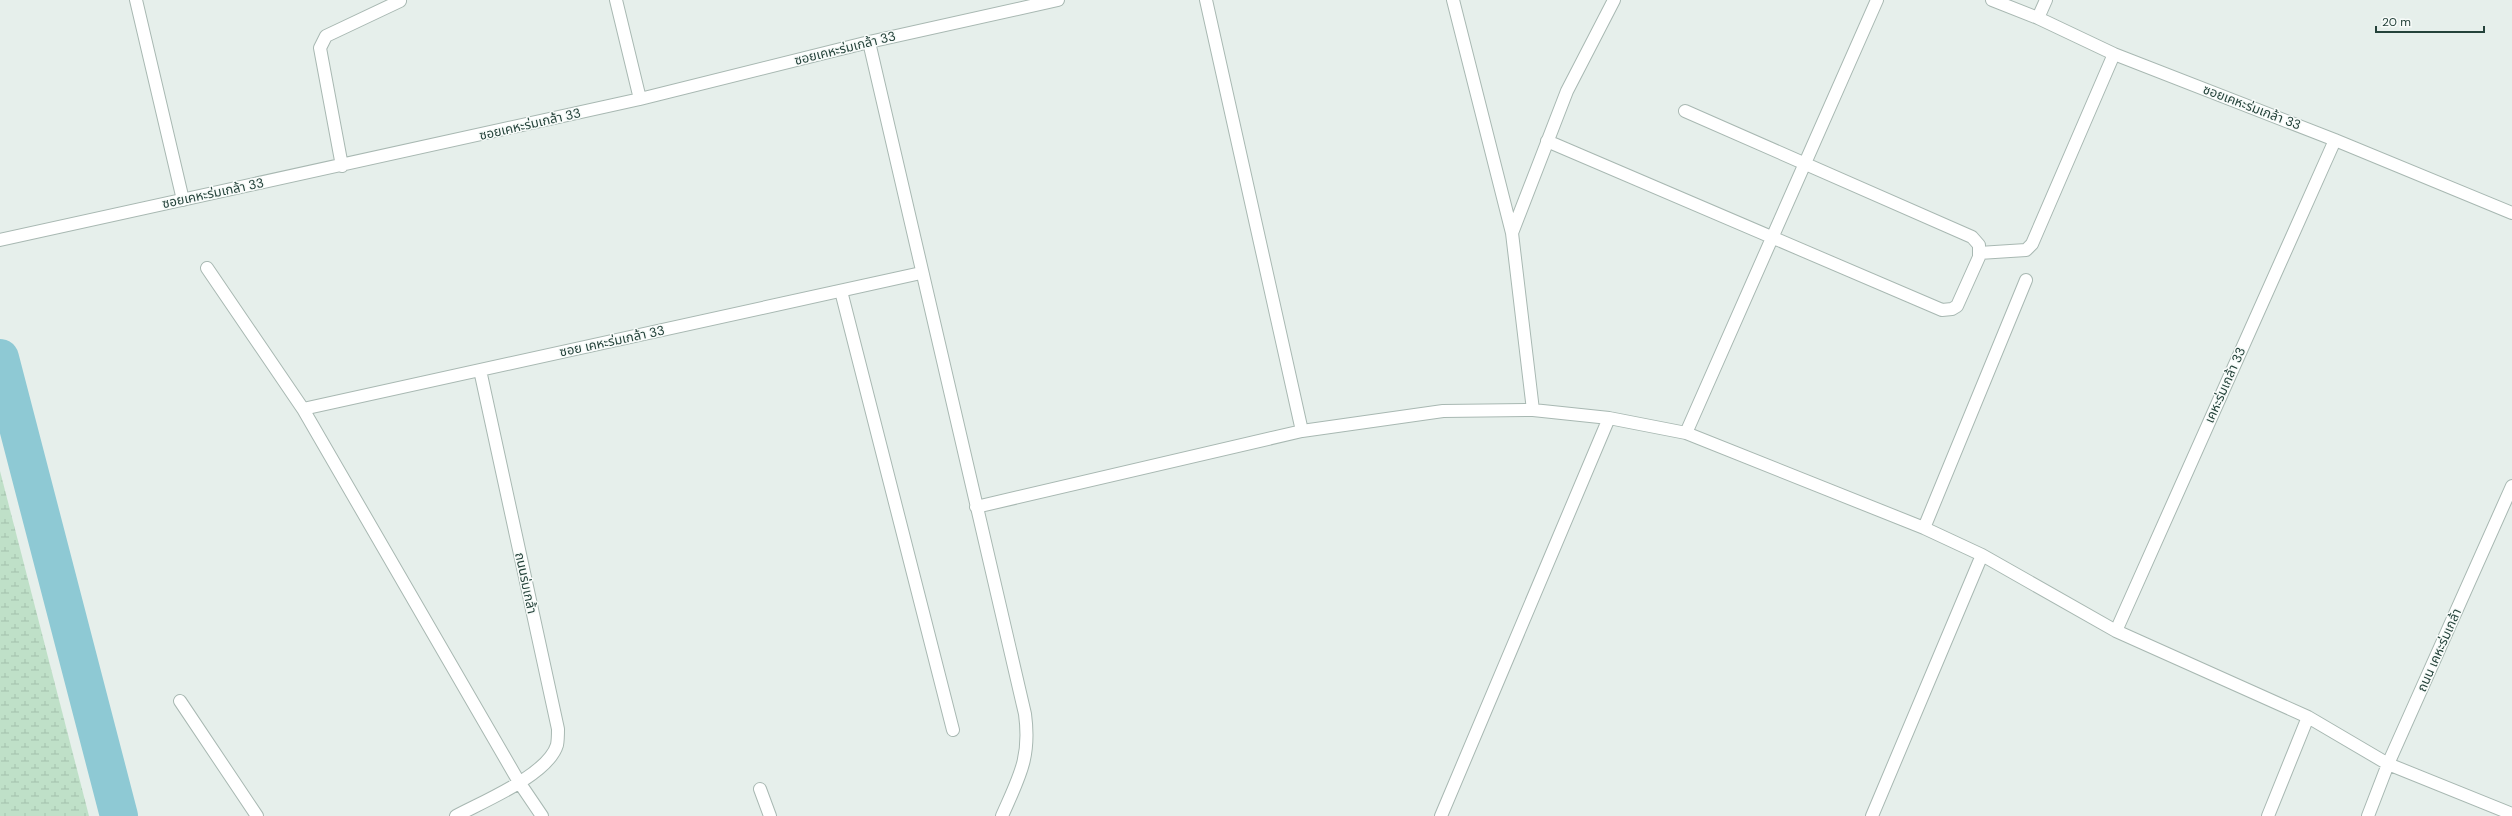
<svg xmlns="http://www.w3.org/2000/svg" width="2512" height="816" viewBox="0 0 2512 816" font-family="'DM Sans','Noto Sans Thai',sans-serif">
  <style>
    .wetland { fill: url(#wetland-marsh) }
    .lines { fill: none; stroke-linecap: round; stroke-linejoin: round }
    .canal { stroke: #8ec9d4; stroke-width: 38 }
    .minor-casing { stroke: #a8b8b2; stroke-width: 14 }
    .minor { stroke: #fff; stroke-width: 12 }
    .labels { text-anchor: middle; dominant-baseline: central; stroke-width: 3; stroke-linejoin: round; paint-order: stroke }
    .street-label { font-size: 13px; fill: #24423a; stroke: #f7fbf9 }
  </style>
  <defs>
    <pattern id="wetland-marsh" width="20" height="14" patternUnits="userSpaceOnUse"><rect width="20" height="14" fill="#bfe0c8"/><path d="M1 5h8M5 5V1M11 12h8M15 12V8" fill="none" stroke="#a4c1ad"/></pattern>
  </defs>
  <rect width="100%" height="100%" fill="#e6efeb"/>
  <path class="wetland" d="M0 471 89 816H0Z"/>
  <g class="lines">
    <path class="canal" d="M0 358 119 816"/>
    <defs>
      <path id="minor" d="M136 0 183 200
        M616 0 640 99
        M1206 0 1302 431
        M1453 0 1512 233
        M1992 0 2038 18 2114 54 2335 140 2512 213
        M2038 18 2046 0
        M869 42 1025 714C1031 758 1019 777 1002 816
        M1547 141 1942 310 1952 309 1957 306 1979 257V245L1972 237 1685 111
        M342 166 320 48 326 36 400 1
        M0 240 640 99 869 42 1058 0
        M1979 253 2026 250 2032 244 2114 54
        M207 268 303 409 519 782 542 816
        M841 291 953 730
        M303 409 921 273
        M1533 410 1512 233 1567 91 1614 0
        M1686 433 1877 0
        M976 507 1302 431 1443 411 1533 410 1609 418 1686 433 1924 528 1982 555 2116 631 2308 717 2388 764 2512 814
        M1924 528 2026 280
        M2116 631 2335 140
        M180 701 257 816
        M760 789 770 816
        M456 816C482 802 548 775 557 745 558 740 558 734 558 729L480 370
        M1441 816 1609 418
        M1872 816 1982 555
        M2268 816 2308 717
        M2368 816 2388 764 2512 486"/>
    </defs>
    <use href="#minor" class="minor-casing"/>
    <use href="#minor" class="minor"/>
  </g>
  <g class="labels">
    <g class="street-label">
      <text transform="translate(845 48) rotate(-14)">ซอยเคหะร่มเกล้า 33</text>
      <text transform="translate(2252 107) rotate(21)">ซอยเคหะร่มเกล้า 33</text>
      <text transform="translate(530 124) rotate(-13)">ซอยเคหะร่มเกล้า 33</text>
      <text transform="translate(213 193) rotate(-12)">ซอยเคหะร่มเกล้า 33</text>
      <text transform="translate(612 341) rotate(-12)">ซอย เคหะร่มเกล้า 33</text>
      <text transform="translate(2225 385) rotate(-66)">เคหะร่มเกล้า 33</text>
      <text transform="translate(526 583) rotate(78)">ถนนร่มเกล้า</text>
      <text transform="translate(2439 650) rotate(-66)">ถนน เคหะร่มเกล้า</text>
    </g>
  </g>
  <path d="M2376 26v6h108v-6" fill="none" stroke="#24423a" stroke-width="2"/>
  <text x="2382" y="26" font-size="12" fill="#24423a" stroke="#f7fbf9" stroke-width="3" paint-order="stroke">20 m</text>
</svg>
